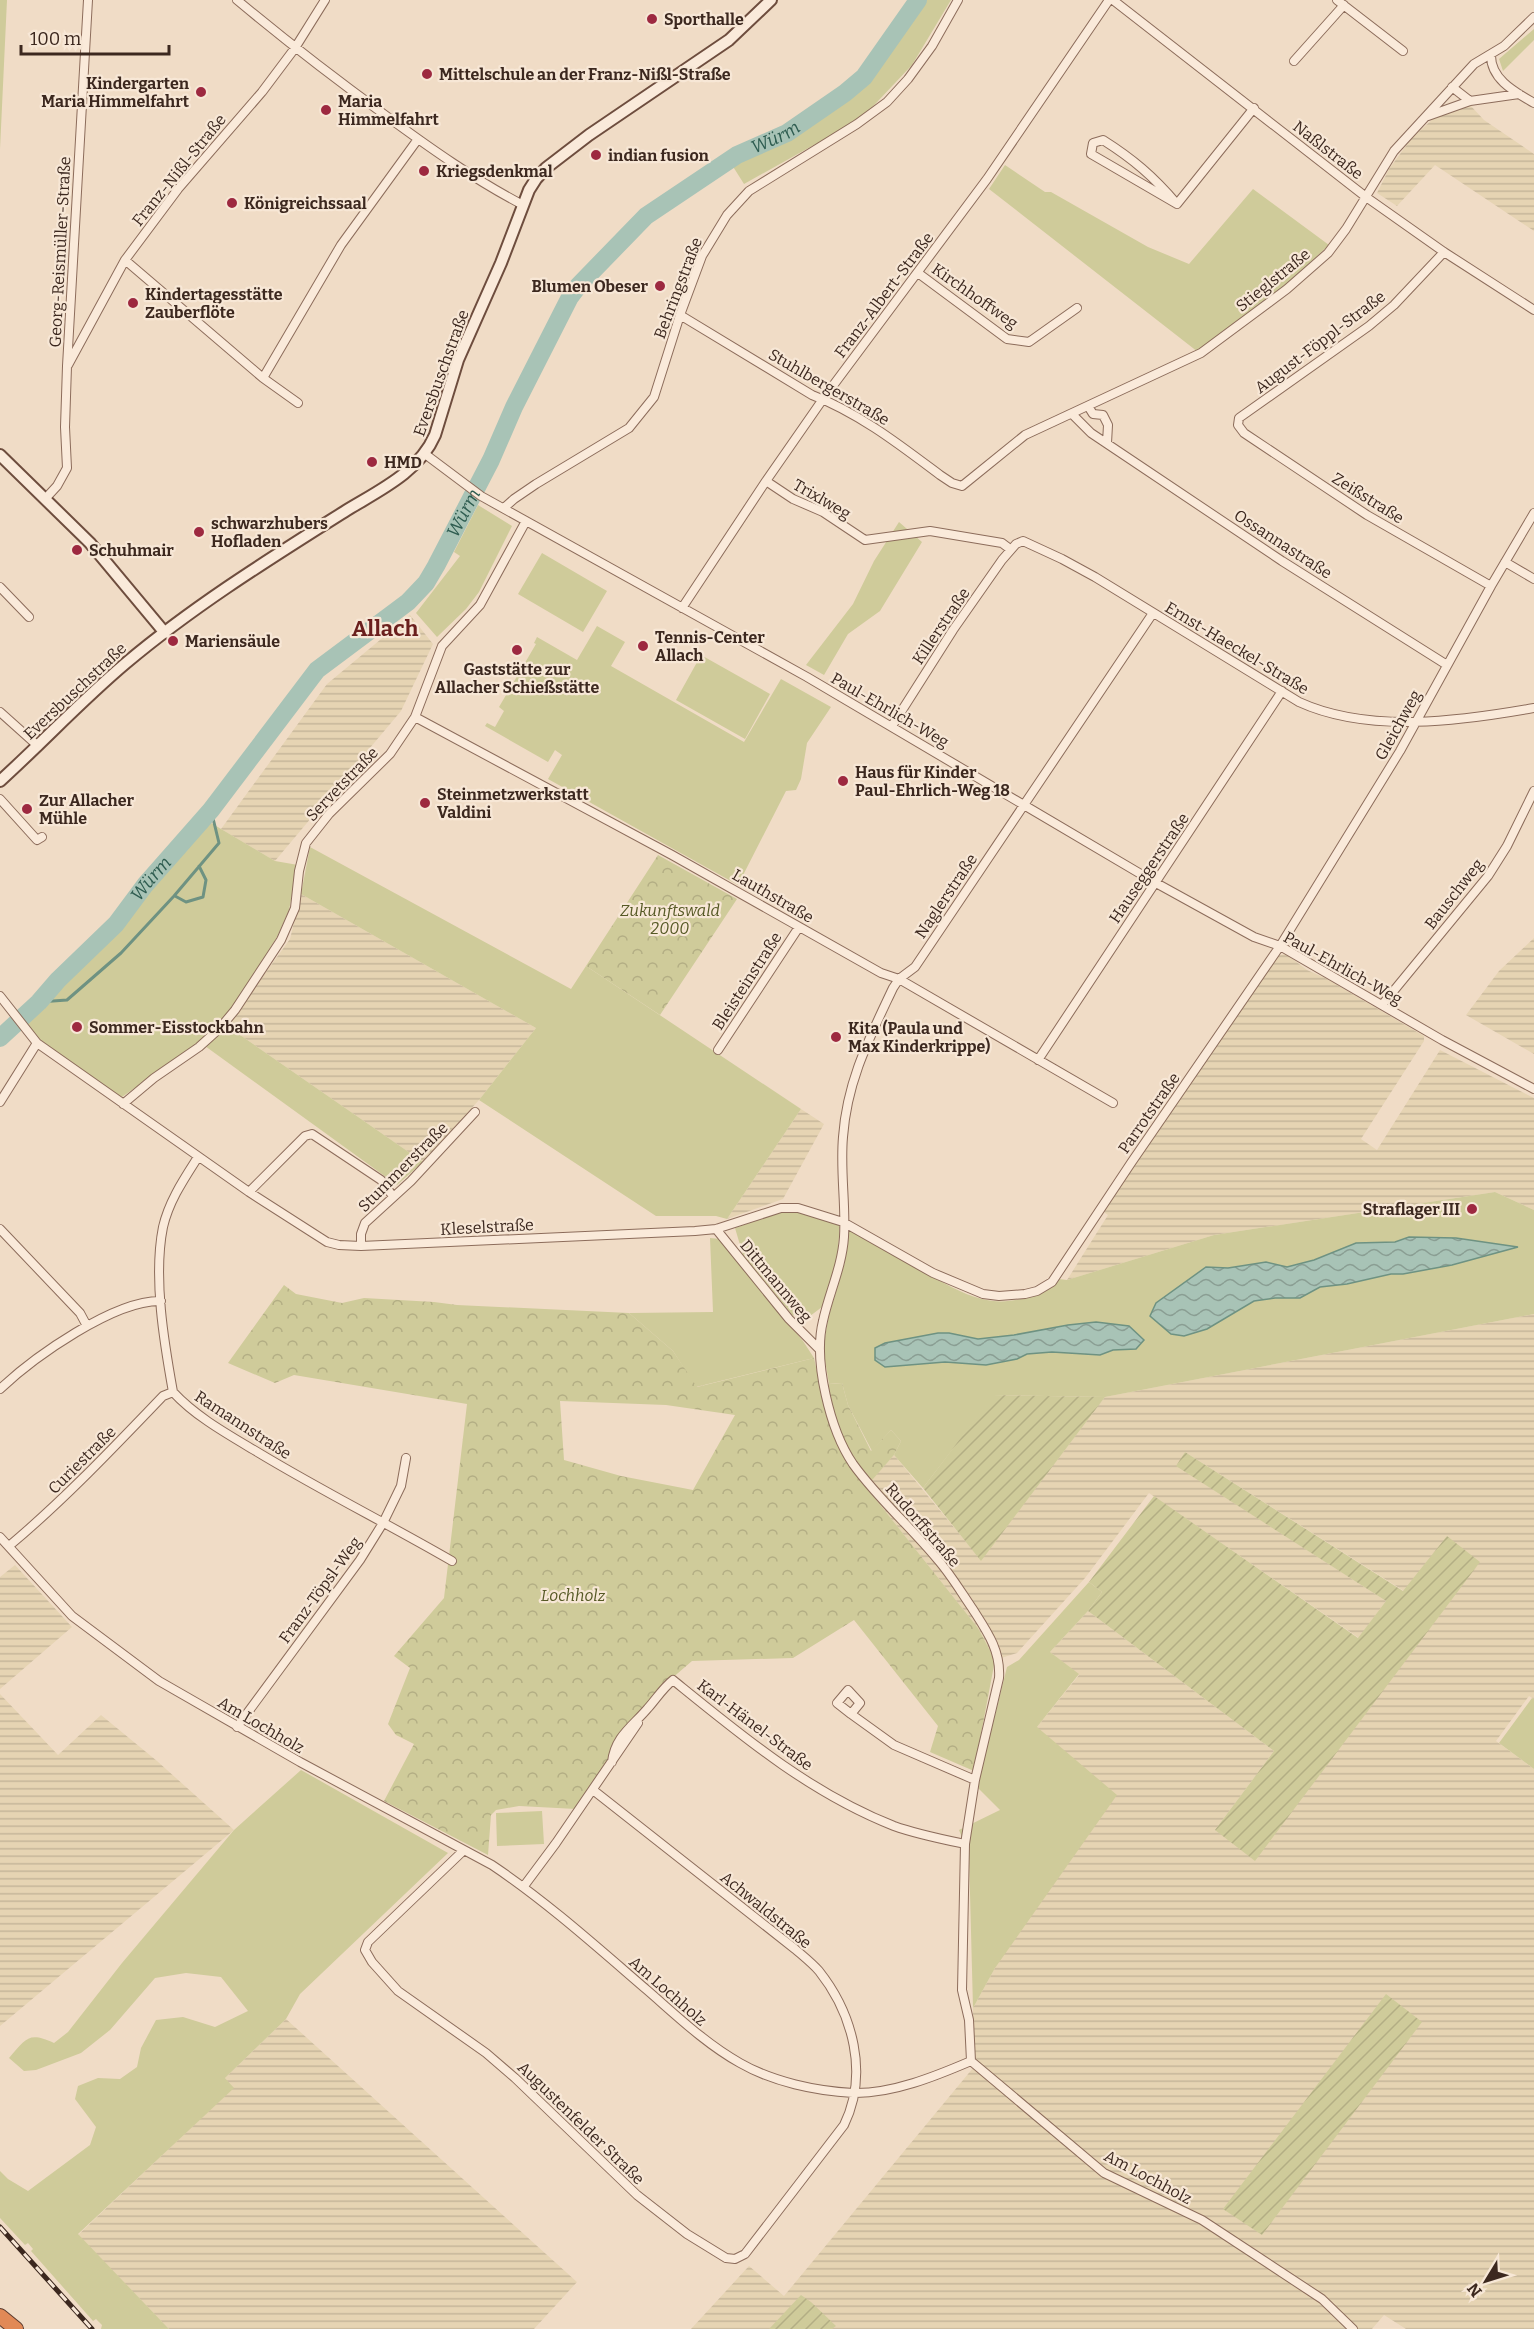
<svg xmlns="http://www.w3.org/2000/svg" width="1534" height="2329" viewBox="0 0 1534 2329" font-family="Bitter,serif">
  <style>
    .farmland { fill: url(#farmland-rules) }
    .green { fill: #cfcb9a }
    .forest { fill: url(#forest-crowns); fill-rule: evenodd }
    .garden { fill: url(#garden-furrows) }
    .water { fill: url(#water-waves); stroke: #6e9282; stroke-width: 1.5 }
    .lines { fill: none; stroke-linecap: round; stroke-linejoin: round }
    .stream { stroke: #6e9282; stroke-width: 3 }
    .river { stroke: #a8c3b6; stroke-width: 18 }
    .street-casing { stroke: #8c6c5b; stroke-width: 10 }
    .secondary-casing { stroke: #6e4d3e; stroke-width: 14 }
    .highway-casing { stroke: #5a3b2f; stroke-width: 16 }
    .street { stroke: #faeada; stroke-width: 8 }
    .secondary { stroke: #faeada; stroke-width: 10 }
    .highway { stroke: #e18956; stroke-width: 14 }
    .rail-casing { stroke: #3c281f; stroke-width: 5 }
    .rail { stroke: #f7e7d6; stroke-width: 3; stroke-dasharray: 9; stroke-linecap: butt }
    .poi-dot { fill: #9d2940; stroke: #f7e7d6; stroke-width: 2 }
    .labels { text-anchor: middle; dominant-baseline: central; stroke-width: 4.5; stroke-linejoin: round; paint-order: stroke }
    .poi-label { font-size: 16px; font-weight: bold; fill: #3c281f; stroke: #f7e7d6; text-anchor: start }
    .street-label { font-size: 16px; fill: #3c281f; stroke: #f7e7d6 }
    .park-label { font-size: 16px; font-style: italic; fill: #565925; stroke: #f7e7d6 }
    .water-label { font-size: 18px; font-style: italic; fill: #2e5c50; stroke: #f7e7d6 }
    .district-label { font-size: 22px; font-weight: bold; fill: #6a1f1d; stroke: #f7e7d6 }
  </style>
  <defs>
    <pattern id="farmland-rules" width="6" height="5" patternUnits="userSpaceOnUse" patternTransform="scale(1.5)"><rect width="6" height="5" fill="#e6d4b3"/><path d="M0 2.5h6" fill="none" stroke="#c6b69a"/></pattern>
    <pattern id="forest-crowns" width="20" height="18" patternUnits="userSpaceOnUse" patternTransform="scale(1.5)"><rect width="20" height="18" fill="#cfcb9a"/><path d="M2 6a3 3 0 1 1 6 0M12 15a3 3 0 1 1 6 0" fill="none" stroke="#b3ae84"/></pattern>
    <pattern id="garden-furrows" width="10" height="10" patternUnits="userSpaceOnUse" patternTransform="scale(1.5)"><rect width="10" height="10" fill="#cfcb9a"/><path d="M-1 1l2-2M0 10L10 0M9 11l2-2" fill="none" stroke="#b3ae84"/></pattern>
    <pattern id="water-waves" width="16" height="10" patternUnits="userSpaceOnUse" patternTransform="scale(1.5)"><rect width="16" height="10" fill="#a8c3b6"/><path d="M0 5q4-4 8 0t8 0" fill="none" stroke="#8a9e93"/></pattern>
  </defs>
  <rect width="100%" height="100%" fill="#f0dcc6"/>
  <path class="farmland" d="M1469 104 1484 120 1534 154V231L1435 165 1397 206 1377 193 1389 169 1411 139 1436 116Z
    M410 615 433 644 401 711 275 861 221 829 327 684Z
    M301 894 536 1028 479 1100 423 1162 227 1026 290 939Z
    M1534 938V1054L1466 1015 1499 971Z
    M1286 954 1307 970 1325 978 1424 1036V1041L1361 1139 1377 1150 1440 1050 1534 1098V1210L1495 1192 1214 1235 1067 1280 1108 1215 1101 1210 1276 956Z
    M801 1109 824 1124 783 1199 727 1219Z
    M1534 1314V1699L1529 1696 1496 1741 1534 1769V2329H1406L1384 2315 1372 2329H691L749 2266 784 2296 973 2068V2008L995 1968 1037 1727 1079 1675 1050 1652 1088 1611 1274 1751 1215 1830 1447 1536 1404 1591 1185 1452 1177 1466 1386 1601 1359 1638 1149 1493 1085 1578 1017 1653 995 1660 978 1628 865 1486 894 1455 981 1560 1105 1397Z
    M15 1565 72 1627 0 1689V1577Z
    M0 1694 58 1755 101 1715 157 1761 234 1830 0 2026Z
    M286 2019 577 2282 534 2329H169L78 2235 233 2088 225 2078Z"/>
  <path class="green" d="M0 0H7L0 149Z
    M927 0H951L912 65 862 118 744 184 732 165C776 149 850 104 879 69 887 59 891 47 898 37 907 24 917 12 927 0Z
    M1534 29V40L1503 71 1499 59Z
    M1005 165 1045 192H1051L1148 247 1189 264 1253 189 1329 245 1284 287 1198 352 989 189Z
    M478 505 512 526 479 592 466 609 437 637 416 613 460 556 454 552Z
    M899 522 922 542 880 611 848 634 824 675 806 665 853 604 874 561Z
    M542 553 607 591 583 632 518 594Z
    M597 626 625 642 611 666 744 742 781 679 831 707 807 743 801 779 796 790 786 791 738 885 548 779 562 755 555 750 548 762 485 726 487 723 495 727 504 711 499 707 536 644 534 643 537 637 577 660Z
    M701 655 770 694 745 739 676 700Z
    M206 820 275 861 298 865 289 910 277 937 229 1013 202 1041 119 1099 34 1035 23 1018 100 944Z
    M310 847 571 989 586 966 801 1109 727 1219 716 1216H656L479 1100 536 1028 301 894Z
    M227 1026 423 1162 397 1185 205 1046Z
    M1495 1192 1534 1210V1314L1105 1397 994 1395 923 1488 894 1455 901 1441 891 1430 872 1451 848 1405 842 1383 829 1384 823 1348 829 1315 845 1262 846 1228C872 1242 898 1257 923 1271 941 1281 961 1294 982 1299 1009 1306 1039 1297 1059 1279L1067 1280 1214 1235Z
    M780 1212 810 1213 840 1223 837 1263 822 1307 810 1316 798 1311 793 1316 743 1255 735 1228Z
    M710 1238 720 1239 803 1341 814 1358 696 1387 673 1351 629 1313 713 1312Z
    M1089 1582 1102 1592 1088 1611 1050 1652 1079 1674 1037 1727 1117 1795 995 1968 973 2008 969 1855 959 1830 1000 1810 977 1787 1007 1667 1019 1660Z
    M1532 1698 1534 1699V1769L1499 1743Z
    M301 1770 448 1853 300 1994 286 2019 225 2078 234 2088 78 2234 169 2329H101L102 2325 96 2319 93 2321 31 2251 33 2249 28 2243 25 2245 0 2218V2171L8 2179 28 2191 90 2145 96 2127 75 2099 78 2086 98 2078 120 2079 137 2067 141 2048 156 2020 183 2017 215 2027 248 2011 221 1977 186 1973 155 1978 110 2030 81 2053 36 2070 24 2071 9 2058C26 2039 28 2031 54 2043L68 2032 122 1963 234 1830Z
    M542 1811 544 1844 497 1846 496 1813Z"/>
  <path class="forest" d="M658 855 737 899 660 1015 586 966Z
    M284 1285 296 1294 342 1303 364 1298 434 1302 457 1305 629 1313 673 1351 697 1387 814 1358 820 1385 842 1383 848 1405 871 1451 891 1430 901 1441 894 1455 866 1487 978 1628 995 1660 974 1771 930 1752 938 1726 854 1620 793 1658 692 1661 656 1692 593 1790 576 1809 519 1806 496 1810 491 1815 488 1855 384 1801 414 1744 396 1735 388 1724 410 1668 394 1656 444 1598 467 1404 294 1375 275 1383 228 1363ZM560 1401 666 1405 735 1415 693 1490 621 1476 564 1460Z"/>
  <path class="garden" d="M993 1395 1105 1397 981 1561 923 1488Z
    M1185 1452 1403 1591 1447 1536 1480 1562 1255 1861 1215 1830 1274 1751 1088 1611 1102 1592 1089 1582 1154 1496 1358 1638 1386 1601 1176 1466Z
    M1386 1994 1422 2022 1262 2235 1223 2209Z
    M801 2295 811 2302 836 2326 832 2329H769Z"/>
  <path class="water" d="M1409 1237 1456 1238 1518 1247 1452 1265 1403 1274H1391L1347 1284 1320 1287 1300 1298H1275L1254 1301 1207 1329 1184 1336 1171 1334 1150 1316 1156 1303 1206 1267 1228 1268 1266 1262 1287 1267 1314 1260 1356 1243 1395 1242Z
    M1096 1322 1129 1326 1144 1340 1136 1349 1113 1350 1100 1355 1052 1352 1027 1354 1017 1359 986 1365 945 1362 885 1367 875 1360V1348L885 1343 938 1333H949L978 1339 1014 1335 1068 1325Z"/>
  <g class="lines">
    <path class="stream" d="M175 896 186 902 203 897 206 880 199 866
      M39 1002 67 1000 121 953 174 896 219 843 211 810"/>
    <path class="river" id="s1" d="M0 1038 39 1002 58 980 116 924 145 885 211 810 317 670 408 602 426 583 436 566 491 460 514 407 570 297 579 285 646 216 737 155 787 133 845 93 864 77 918 0"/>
    <defs>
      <path id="street" d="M237 0C285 40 334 78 385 115 430 148 475 180 523 205
        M1113 0 1366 197 1444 252 1534 310
        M1337 0 1403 51
        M1491 54C1490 79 1515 92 1534 103
        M1294 61 1344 5
        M1452 87 1470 101
        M1428 116 1470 101 1519 94
        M1177 204 1091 154 1093 143 1103 140C1133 159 1153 176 1177 204L1254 108
        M1444 252 1394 305 1369 326 1239 418 1238 425 1244 433 1367 515 1491 586
        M125 260 263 378 298 403
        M918 273 1007 339 1029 342 1077 308
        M680 315 812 395C859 413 900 445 940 475L952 483 962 486 1025 435 1201 353 1287 289 1328 253 1346 229 1394 151 1474 64 1504 46 1534 17
        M68 365 125 260 178 189 262 92 295 48 325 0
        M263 378 341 245 418 139
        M1088 406 1093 414 1103 415 1108 425 1107 443
        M1072 414 1091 433 1282 561 1447 665
        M425 454 481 496 807 677 1156 883 1254 937 1280 946 1442 1040 1534 1089
        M766 481 793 499 823 512 865 540 930 531 1002 543 1010 549
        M45 499 57 486 67 468 65 427 67 366 88 0
        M504 508 514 499 536 484 629 428 654 397 680 315 702 256 727 215 749 191 857 124 887 102 908 79 932 46 958 0
        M1505 562 1534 579
        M0 587 29 617
        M682 608 766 481 823 399 987 179 1109 0
        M0 712 38 746
        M415 717 672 855 881 973 899 979 1113 1103
        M892 726 953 630 1002 560 1016 544 1023 541 1062 559 1095 577 1299 702C1369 734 1461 721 1534 708
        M0 799 37 840 42 837
        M0 996 37 1043 249 1192 327 1242 339 1245 361 1246 695 1231 716 1229 781 1208H798L843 1222 933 1273 983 1294 999 1296 1025 1294 1037 1291 1052 1282 1131 1163 1280 946 1400 751 1491 586 1534 513
        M1382 1005 1488 876 1507 846 1534 791
        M718 1050 799 927
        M1038 1060 1282 691
        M0 1102 37 1043
        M123 1104 154 1078 199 1047 220 1028 235 1010 281 940 295 908 299 871 306 843 329 814 390 754 415 717 442 646 480 605 526 521
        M198 1157C184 1179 169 1201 163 1227 153 1277 164 1342 173 1392 196 1417 229 1435 259 1453 322 1491 388 1524 452 1561
        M249 1192 305 1136 312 1134 381 1180 392 1195
        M0 1229 80 1313 87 1326
        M716 1229 789 1319 819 1349
        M361 1246V1234L365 1223 411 1181 475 1112
        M0 1389C34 1357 114 1300 161 1301
        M0 1537 72 1616 159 1681 300 1762 492 1865C547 1902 597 1947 647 1990 677 2016 706 2044 740 2063 773 2082 816 2091 853 2093 892 2094 936 2076 971 2061
        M9 1546C64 1500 113 1448 163 1396L173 1392
        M851 1714 837 1703 848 1690 860 1703 851 1714 894 1745 975 1780
        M237 1727 360 1560 383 1523 401 1486 406 1458
        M612 1762C615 1736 633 1726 648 1708 656 1699 663 1688 673 1680 742 1736 810 1793 894 1826 916 1834 941 1839 965 1844
        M463 1851 368 1942 365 1950 372 1962 398 1991 486 2053 515 2078 637 2195 687 2234 726 2258 735 2259 745 2254 844 2125C869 2074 853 2014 819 1971 812 1963 803 1956 795 1949L593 1790
        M524 1886 556 1843 638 1723
        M971 2061 969 2020 962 1990 965 1844 975 1780 999 1678C1001 1650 986 1630 972 1608 961 1592 951 1575 938 1560 911 1527 878 1499 853 1464 830 1430 813 1361 823 1321 829 1293 842 1267 844 1237 846 1204 840 1171 843 1137 847 1081 869 1039 893 988L899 979 915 967 1153 613
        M971 2061 1104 2173 1202 2220 1322 2299 1353 2329"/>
      <path id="secondary" d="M0 455 90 543 165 633
        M0 781C43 742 82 700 126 663 195 605 271 558 347 510 380 490 419 472 435 435L458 360 501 263 529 190 536 179 546 168 589 135 729 40 771 0"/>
      <path id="highway" d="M0 2316 16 2329"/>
    </defs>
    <use href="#street" class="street-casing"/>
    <use href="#secondary" class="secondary-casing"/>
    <use href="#highway" class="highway-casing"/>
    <use href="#street" class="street"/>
    <use href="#secondary" class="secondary"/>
    <use href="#highway" class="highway"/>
    <defs>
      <path id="rail" d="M0 2227 92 2329"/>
    </defs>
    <use href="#rail" class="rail-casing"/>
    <use href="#rail" class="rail"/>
  </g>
  <g class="poi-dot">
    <circle cx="652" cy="19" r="6"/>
    <circle cx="427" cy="74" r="6"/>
    <circle cx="201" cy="92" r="6"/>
    <circle cx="326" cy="110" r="6"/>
    <circle cx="596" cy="155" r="6"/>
    <circle cx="424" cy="171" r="6"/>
    <circle cx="232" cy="203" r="6"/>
    <circle cx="660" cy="286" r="6"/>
    <circle cx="133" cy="303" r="6"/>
    <circle cx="372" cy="462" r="6"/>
    <circle cx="199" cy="532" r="6"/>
    <circle cx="77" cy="550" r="6"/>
    <circle cx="173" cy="641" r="6"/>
    <circle cx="643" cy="646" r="6"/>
    <circle cx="517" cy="650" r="6"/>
    <circle cx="843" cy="781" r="6"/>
    <circle cx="425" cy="803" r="6"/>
    <circle cx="27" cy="809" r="6"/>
    <circle cx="77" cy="1027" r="6"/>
    <circle cx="836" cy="1037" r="6"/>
    <circle cx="1472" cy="1209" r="6"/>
  </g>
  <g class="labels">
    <g class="poi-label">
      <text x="664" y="19">Sporthalle</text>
      <text x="439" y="74">Mittelschule an der Franz-Nißl-Straße</text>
      <text x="189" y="83" text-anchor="end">Kindergarten<tspan x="189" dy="18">Maria Himmelfahrt</tspan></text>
      <text x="338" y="101">Maria<tspan x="338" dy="18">Himmelfahrt</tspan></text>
      <text x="608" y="155">indian fusion</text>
      <text x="436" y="171">Kriegsdenkmal</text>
      <text x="244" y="203">Königreichssaal</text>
      <text x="648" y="286" text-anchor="end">Blumen Obeser</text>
      <text x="145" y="294">Kindertagesstätte<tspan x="145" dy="18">Zauberflöte</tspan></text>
      <text x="384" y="462">HMD</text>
      <text x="211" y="523">schwarzhubers<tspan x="211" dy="18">Hofladen</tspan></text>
      <text x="89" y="550">Schuhmair</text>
      <text x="655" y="637">Tennis-Center<tspan x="655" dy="18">Allach</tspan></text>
      <text x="185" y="641">Mariensäule</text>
      <text x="517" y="669" text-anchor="middle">Gaststätte zur<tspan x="517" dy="18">Allacher Schießstätte</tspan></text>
      <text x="855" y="772">Haus für Kinder<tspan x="855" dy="18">Paul-Ehrlich-Weg 18</tspan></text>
      <text x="437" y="794">Steinmetzwerkstatt<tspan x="437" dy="18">Valdini</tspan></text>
      <text x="39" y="800">Zur Allacher<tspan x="39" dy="18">Mühle</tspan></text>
      <text x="89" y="1027">Sommer-Eisstockbahn</text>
      <text x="848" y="1028">Kita (Paula und<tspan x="848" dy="18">Max Kinderkrippe)</tspan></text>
      <text x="1460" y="1209" text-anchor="end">Straflager III</text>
    </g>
    <g class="street-label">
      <text transform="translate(1328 150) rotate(38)">Naßlstraße</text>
      <text transform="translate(179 170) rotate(-51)">Franz-Nißl-Straße</text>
      <text transform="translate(60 252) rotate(-87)">Georg-Reismüller-Straße</text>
      <text transform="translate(1273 280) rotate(-39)">Stieglstraße</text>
      <text transform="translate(678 288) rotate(-69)">Behringstraße</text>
      <text transform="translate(884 295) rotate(-53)">Franz-Albert-Straße</text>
      <text transform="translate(975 296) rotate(35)">Kirchhoffweg</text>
      <text transform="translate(1320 342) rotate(-37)">August-Föppl-Straße</text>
      <text transform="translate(441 373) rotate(-70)">Eversbuschstraße</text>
      <text transform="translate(829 387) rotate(30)">Stuhlbergerstraße</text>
      <text transform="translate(1368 498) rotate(32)">Zeißstraße</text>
      <text transform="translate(822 499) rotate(30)">Trixlweg</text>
      <text transform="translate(1283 544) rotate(33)">Ossannastraße</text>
      <text transform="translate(941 626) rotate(-56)">Killerstraße</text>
      <text transform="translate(1237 648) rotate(31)">Ernst-Haeckel-Straße</text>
      <text transform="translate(75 691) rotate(-43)">Eversbuschstraße</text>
      <text transform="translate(890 710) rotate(30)">Paul-Ehrlich-Weg</text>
      <text transform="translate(1398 725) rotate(-61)">Gleichweg</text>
      <text transform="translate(342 784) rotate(-46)">Servetstraße</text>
      <text transform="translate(1149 868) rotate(-56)">Hauseggerstraße</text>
      <text transform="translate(1454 894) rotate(-52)">Bauschweg</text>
      <text transform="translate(773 896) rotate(30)">Lauthstraße</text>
      <text transform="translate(946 896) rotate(-56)">Naglerstraße</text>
      <text transform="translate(1343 968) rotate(29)">Paul-Ehrlich-Weg</text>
      <text transform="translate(747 981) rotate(-57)">Bleisteinstraße</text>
      <text transform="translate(1149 1113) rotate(-55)">Parrotstraße</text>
      <text transform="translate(403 1167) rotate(-45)">Stummerstraße</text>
      <text transform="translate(487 1227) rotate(-3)">Kleselstraße</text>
      <text transform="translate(776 1281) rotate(50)">Dittmannweg</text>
      <text transform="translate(243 1425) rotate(33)">Ramannstraße</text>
      <text transform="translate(82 1460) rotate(-45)">Curiestraße</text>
      <text transform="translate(923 1525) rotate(49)">Rudorffstraße</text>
      <text transform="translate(320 1590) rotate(-54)">Franz-Töpsl-Weg</text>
      <text transform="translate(261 1725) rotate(30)">Am Lochholz</text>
      <text transform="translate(755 1725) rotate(37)">Karl-Hänel-Straße</text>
      <text transform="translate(766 1910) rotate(39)">Achwaldstraße</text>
      <text transform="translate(668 1991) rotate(41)">Am Lochholz</text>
      <text transform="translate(581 2123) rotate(44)">Augustenfelder Straße</text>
      <text transform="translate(1148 2177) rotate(28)">Am Lochholz</text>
    </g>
    <g class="park-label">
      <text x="670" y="910">Zukunftswald<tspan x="670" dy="18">2000</tspan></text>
      <text x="573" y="1595">Lochholz</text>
    </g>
    <g class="water-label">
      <text stroke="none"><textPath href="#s1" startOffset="1210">Würm</textPath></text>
      <text stroke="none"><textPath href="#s1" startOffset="706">Würm</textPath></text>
      <text stroke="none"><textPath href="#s1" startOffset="220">Würm</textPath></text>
    </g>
    <g class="district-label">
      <text x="385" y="628">Allach</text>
    </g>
  </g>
  <g transform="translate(1486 2281) rotate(232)" stroke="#f7e7d6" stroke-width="4.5" paint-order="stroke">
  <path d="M0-4.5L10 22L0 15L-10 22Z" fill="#3c281f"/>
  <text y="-9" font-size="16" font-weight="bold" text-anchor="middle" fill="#3c281f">N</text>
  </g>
  <path d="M21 45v9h148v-9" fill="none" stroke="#3c281f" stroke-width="3"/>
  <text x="30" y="45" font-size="18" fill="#3c281f" stroke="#f7e7d6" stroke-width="4.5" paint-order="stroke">100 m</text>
</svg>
